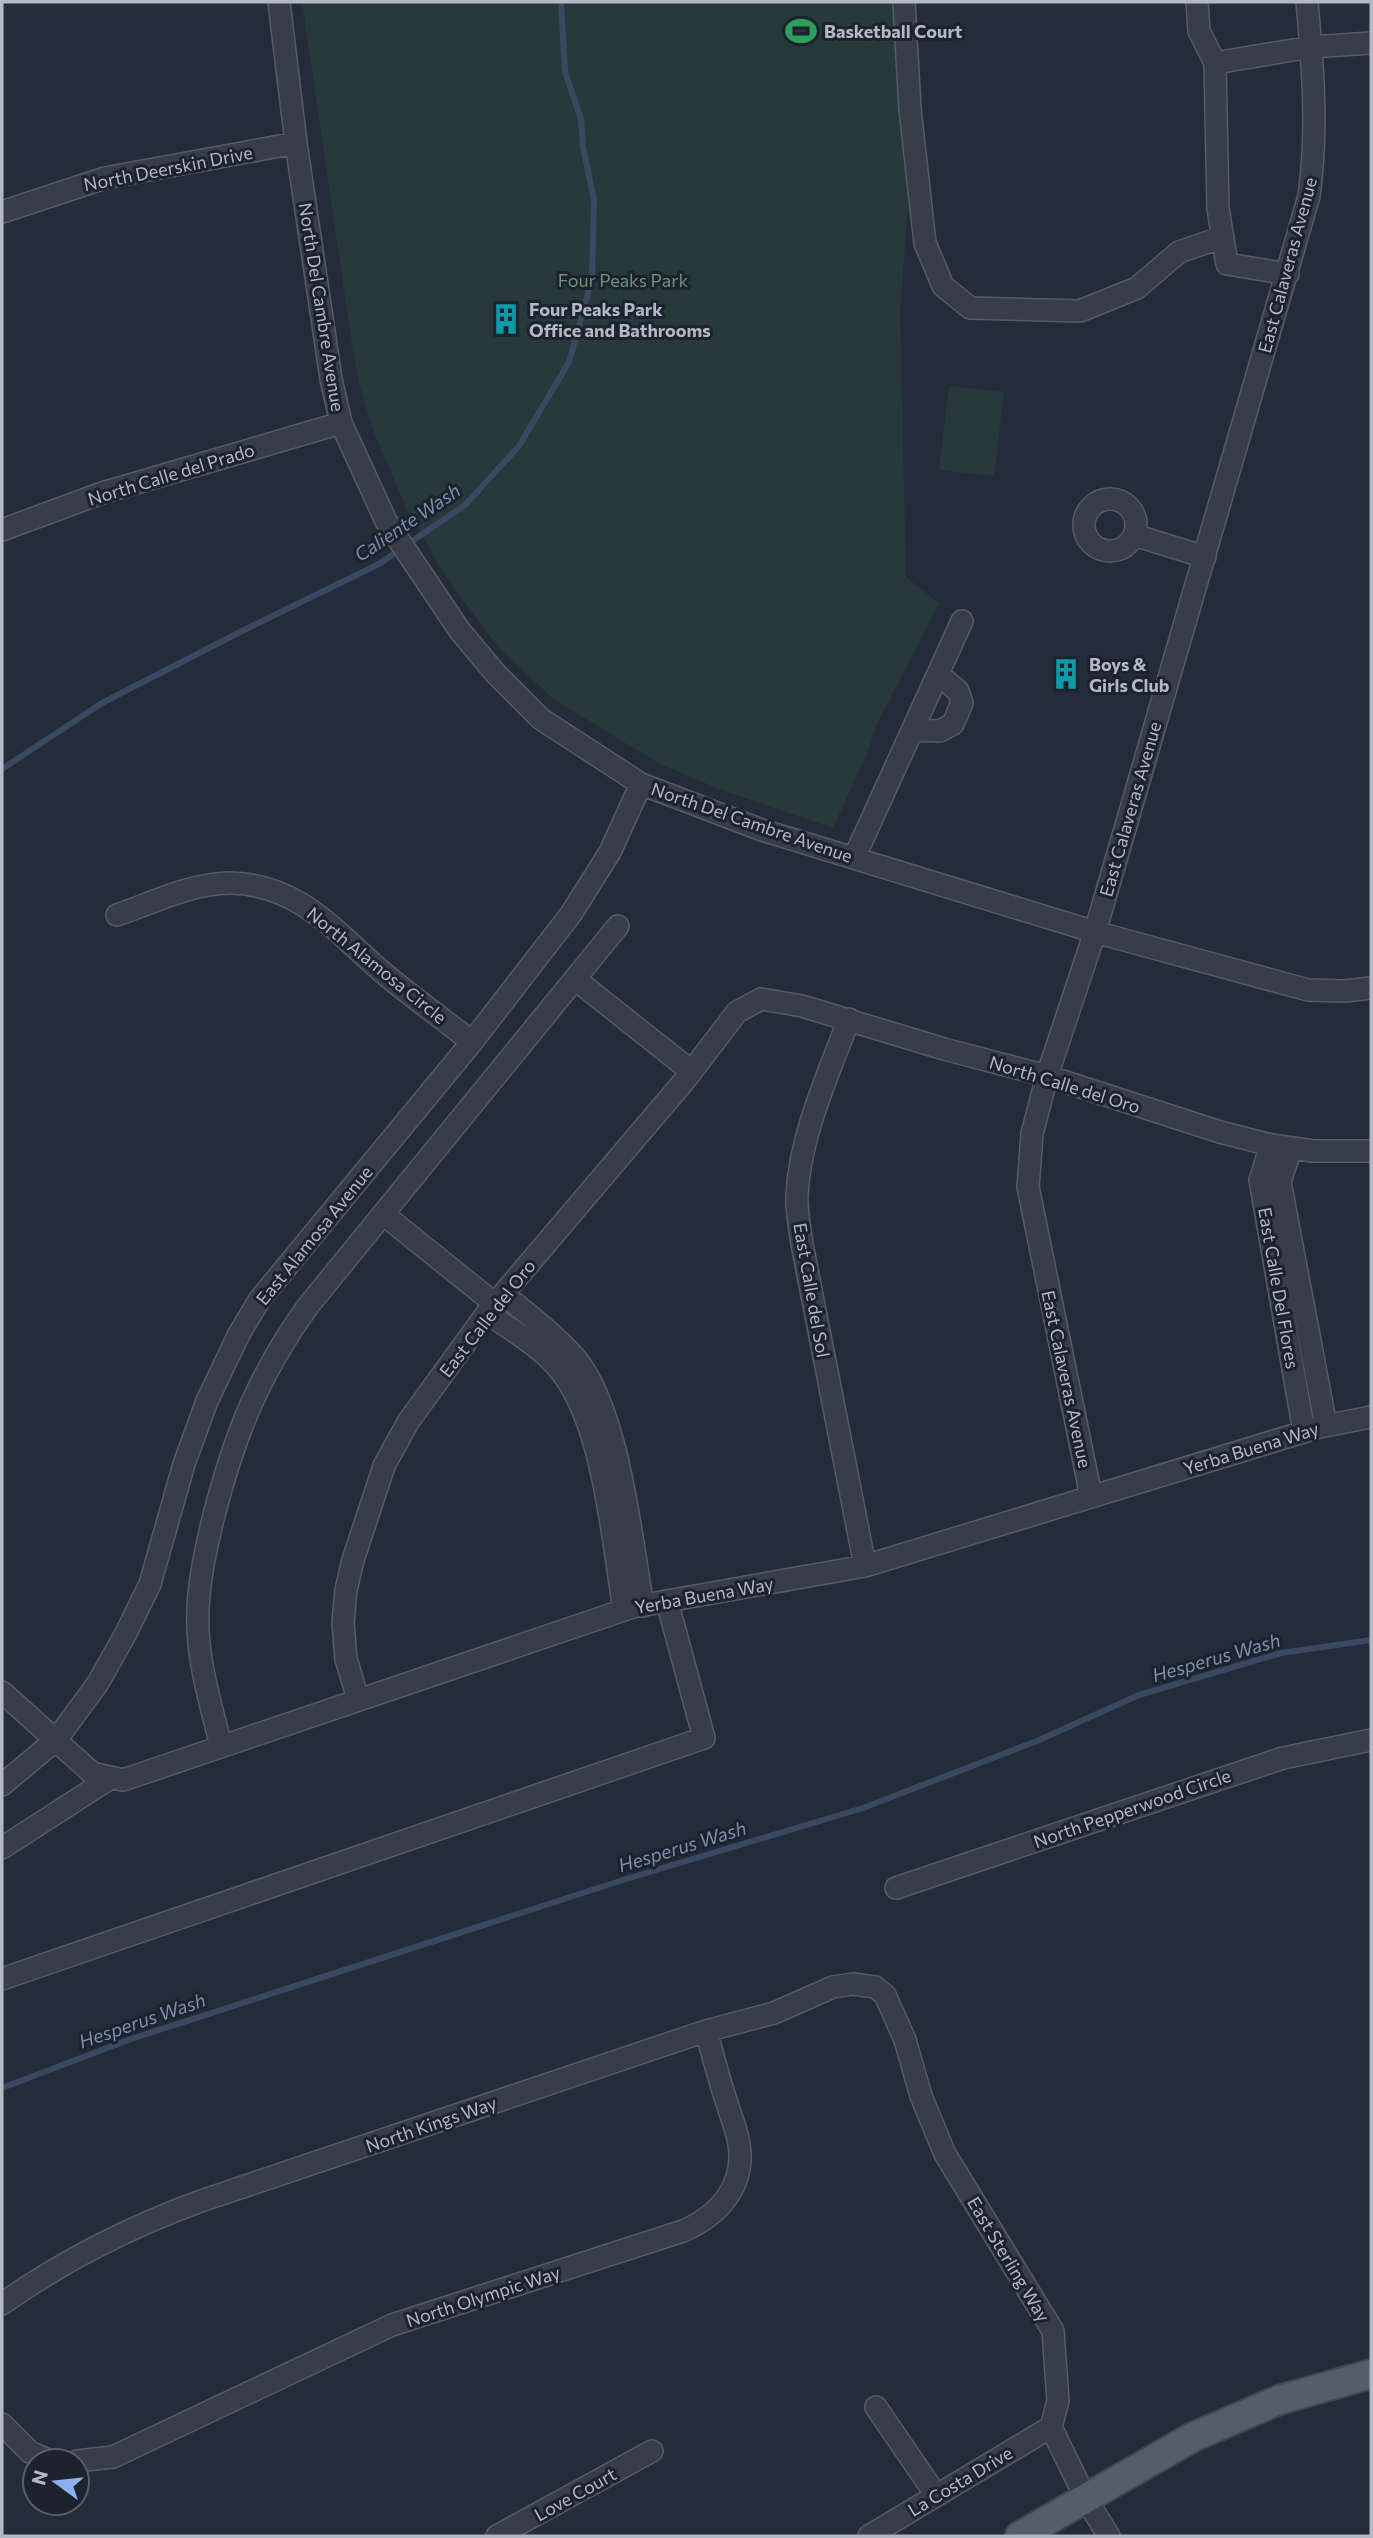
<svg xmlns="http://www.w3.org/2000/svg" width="1373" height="2538" viewBox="0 0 1373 2538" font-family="Commissioner,sans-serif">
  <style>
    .green { fill: #27393b }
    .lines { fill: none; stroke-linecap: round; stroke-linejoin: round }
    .stream { stroke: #3a4961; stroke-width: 6 }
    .minor-casing { stroke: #555c67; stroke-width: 24 }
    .major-casing { stroke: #404752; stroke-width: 32 }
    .minor { stroke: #373e49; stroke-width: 21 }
    .major { stroke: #555d69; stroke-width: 28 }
    .labels { text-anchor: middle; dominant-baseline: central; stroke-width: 6; stroke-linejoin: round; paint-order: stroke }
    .poi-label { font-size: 18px; font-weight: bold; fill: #b2b9c5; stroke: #1d232e; text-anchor: start }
    .street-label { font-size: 18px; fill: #b2b9c5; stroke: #1d232e }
    .park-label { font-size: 18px; fill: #6b9577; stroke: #1d232e }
    .water-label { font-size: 19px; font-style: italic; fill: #7c8eab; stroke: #1d232e }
  </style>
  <rect width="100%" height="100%" fill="#242c39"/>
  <path class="green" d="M302 2H895L909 195 900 311 906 577 939 603 876 726 869 749 833 828 724 791 658 763 552 698 497 646 445 575 405 505 374 432 359 385 352 345Z
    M949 386 1004 392 994 476 939 470Z"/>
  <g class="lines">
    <path class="stream" d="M2 769 102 703 246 629 379 564 465 505 519 446 569 362 592 279 594 200 583 147 581 119 565 72 561 2
      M2 2088 128 2040 623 1880 863 1808 1037 1741 1139 1695 1281 1653 1371 1640"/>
    <defs>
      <path id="minor" d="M279 2 296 143 325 338 331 379 341 423 386 521 460 631 496 674 541 719 641 784 762 830 1095 932 1308 990 1344 991 1371 988
        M904 2 910 109 925 243 943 286 970 308 1080 311 1137 288 1179 252 1223 237
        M1197 2 1199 31 1215 63
        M2 212 105 178 296 143
        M1288 274 1227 264 1218 208 1215 63 1311 47 1371 43
        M1084 525a26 26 0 1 1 52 0a26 26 0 1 1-52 0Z
        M2 530 102 493 341 423
        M1134 535 1205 557
        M913 730 940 731 953 724 962 703 958 691 938 674
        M854 858 962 621
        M117 915C152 903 192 883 230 883 301 884 338 935 387 976 415 999 444 1020 472 1042
        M575 979 691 1071
        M849 1019C828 1075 800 1135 797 1195 796 1211 800 1228 802 1244L865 1566
        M1271 1145 1260 1180 1304 1432
        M1291 1148 1280 1182 1326 1426
        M383 1214 495 1304
        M503 1294C525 1312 567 1344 582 1367 620 1424 631 1537 643 1606
        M487 1313C513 1331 543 1348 562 1373 604 1427 613 1543 624 1610
        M1091 1496 1028 1187 1032 1134 1047 1076 1095 932 1309 196C1318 131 1313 67 1307 2
        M2 1692 92 1773 123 1780 633 1607 865 1566 1320 1427 1371 1417
        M358 1699 346 1659 343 1622 346 1590 353 1560 384 1466 408 1422 487 1313 685 1080 737 1012 761 999 802 1006 944 1049 1047 1076 1220 1132 1271 1145 1313 1151H1371
        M221 1746C212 1709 200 1670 198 1631 196 1592 205 1552 214 1515 235 1434 259 1374 308 1306L618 926
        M2 1785 56 1740 98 1683 126 1633 150 1584 184 1464 207 1401 239 1334 260 1299 472 1042 571 914 610 852 641 784
        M2 1848 109 1779
        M896 1888 1283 1758 1371 1740
        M2 1979 704 1738 667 1601
        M2 2304C64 2260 130 2227 201 2201L706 2031 774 2013 833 1987 853 1984 875 1987 885 1995 905 2040 921 2096 945 2154 1053 2331 1058 2401 1051 2427 1086 2499 1109 2536
        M876 2407 936 2495
        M2 2424 30 2452 50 2461
        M77 2461 113 2457 392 2325 683 2231C718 2216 746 2186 739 2144 737 2130 731 2117 727 2103 719 2080 713 2055 706 2031
        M497 2536 652 2451
        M869 2536 1051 2427"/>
      <path id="major" d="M1020 2536 1193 2437 1279 2400 1371 2374"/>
    </defs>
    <use href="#minor" class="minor-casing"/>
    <use href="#major" class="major-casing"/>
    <use href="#minor" class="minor"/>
    <use href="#major" class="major"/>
  </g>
  <defs>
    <symbol id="stadium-bare" viewBox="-9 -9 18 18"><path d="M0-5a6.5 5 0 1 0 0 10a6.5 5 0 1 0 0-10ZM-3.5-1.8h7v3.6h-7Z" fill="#2e9e5b" stroke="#1d232e" stroke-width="2.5" paint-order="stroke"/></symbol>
    <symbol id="building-bare" viewBox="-9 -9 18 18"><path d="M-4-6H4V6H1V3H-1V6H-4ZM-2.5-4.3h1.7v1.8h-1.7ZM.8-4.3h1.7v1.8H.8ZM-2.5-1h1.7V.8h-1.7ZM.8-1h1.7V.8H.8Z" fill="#0f9aa8" stroke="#1d232e" stroke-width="2.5" paint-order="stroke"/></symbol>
  </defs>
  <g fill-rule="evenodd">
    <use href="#stadium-bare" x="779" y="9" width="44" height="44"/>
    <use href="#building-bare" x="484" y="297" width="44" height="44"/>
    <use href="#building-bare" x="1044" y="652" width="44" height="44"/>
  </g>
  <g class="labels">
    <g class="poi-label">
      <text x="824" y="31">Basketball Court</text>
      <text x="529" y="309">Four Peaks Park<tspan x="529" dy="21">Office and Bathrooms</tspan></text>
      <text x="1089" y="664">Boys &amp;<tspan x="1089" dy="21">Girls Club</tspan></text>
    </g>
    <g class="street-label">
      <text transform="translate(168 168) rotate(-11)">North Deerskin Drive</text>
      <text transform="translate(1287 265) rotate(-75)">East Calaveras Avenue</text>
      <text transform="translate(322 307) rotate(81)">North Del Cambre Avenue</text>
      <text transform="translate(171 474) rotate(-17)">North Calle del Prado</text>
      <text transform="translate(1130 809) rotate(-74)">East Calaveras Avenue</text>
      <text transform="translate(752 822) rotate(19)">North Del Cambre Avenue</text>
      <text transform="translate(377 965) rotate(39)">North Alamosa Circle</text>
      <text transform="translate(1065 1084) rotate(17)">North Calle del Oro</text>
      <text transform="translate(314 1235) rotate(-51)">East Alamosa Avenue</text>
      <text transform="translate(1279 1288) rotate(80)">East Calle Del Flores</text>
      <text transform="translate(812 1290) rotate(80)">East Calle del Sol</text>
      <text transform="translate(487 1318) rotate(-52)">East Calle del Oro</text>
      <text transform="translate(1067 1379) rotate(78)">East Calaveras Avenue</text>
      <text transform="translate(1251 1448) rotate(-17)">Yerba Buena Way</text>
      <text transform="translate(704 1595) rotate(-10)">Yerba Buena Way</text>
      <text transform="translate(1132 1808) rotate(-19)">North Pepperwood Circle</text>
      <text transform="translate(431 2124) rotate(-19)">North Kings Way</text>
      <text transform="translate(1009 2259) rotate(59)">East Sterling Way</text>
      <text transform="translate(483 2296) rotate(-18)">North Olympic Way</text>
      <text transform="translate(960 2481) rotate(-31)">La Costa Drive</text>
      <text transform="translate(575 2494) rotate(-29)">Love Court</text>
    </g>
    <g class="park-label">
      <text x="623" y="280">Four Peaks Park</text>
    </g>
    <g class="water-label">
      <text transform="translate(407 522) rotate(-34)">Caliente Wash</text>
      <text transform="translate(1216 1657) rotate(-16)">Hesperus Wash</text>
      <text transform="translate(682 1846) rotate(-17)">Hesperus Wash</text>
      <text transform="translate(142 2020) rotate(-19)">Hesperus Wash</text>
    </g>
  </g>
  <rect width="1373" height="2538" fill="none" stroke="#b2b9c5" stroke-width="7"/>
  <g transform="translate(56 2482) rotate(285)"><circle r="33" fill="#1d232e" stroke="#595f6a" stroke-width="2"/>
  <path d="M0-5L12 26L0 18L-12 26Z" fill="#8daef0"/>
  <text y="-10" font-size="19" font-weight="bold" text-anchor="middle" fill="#b2b9c5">N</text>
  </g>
</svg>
